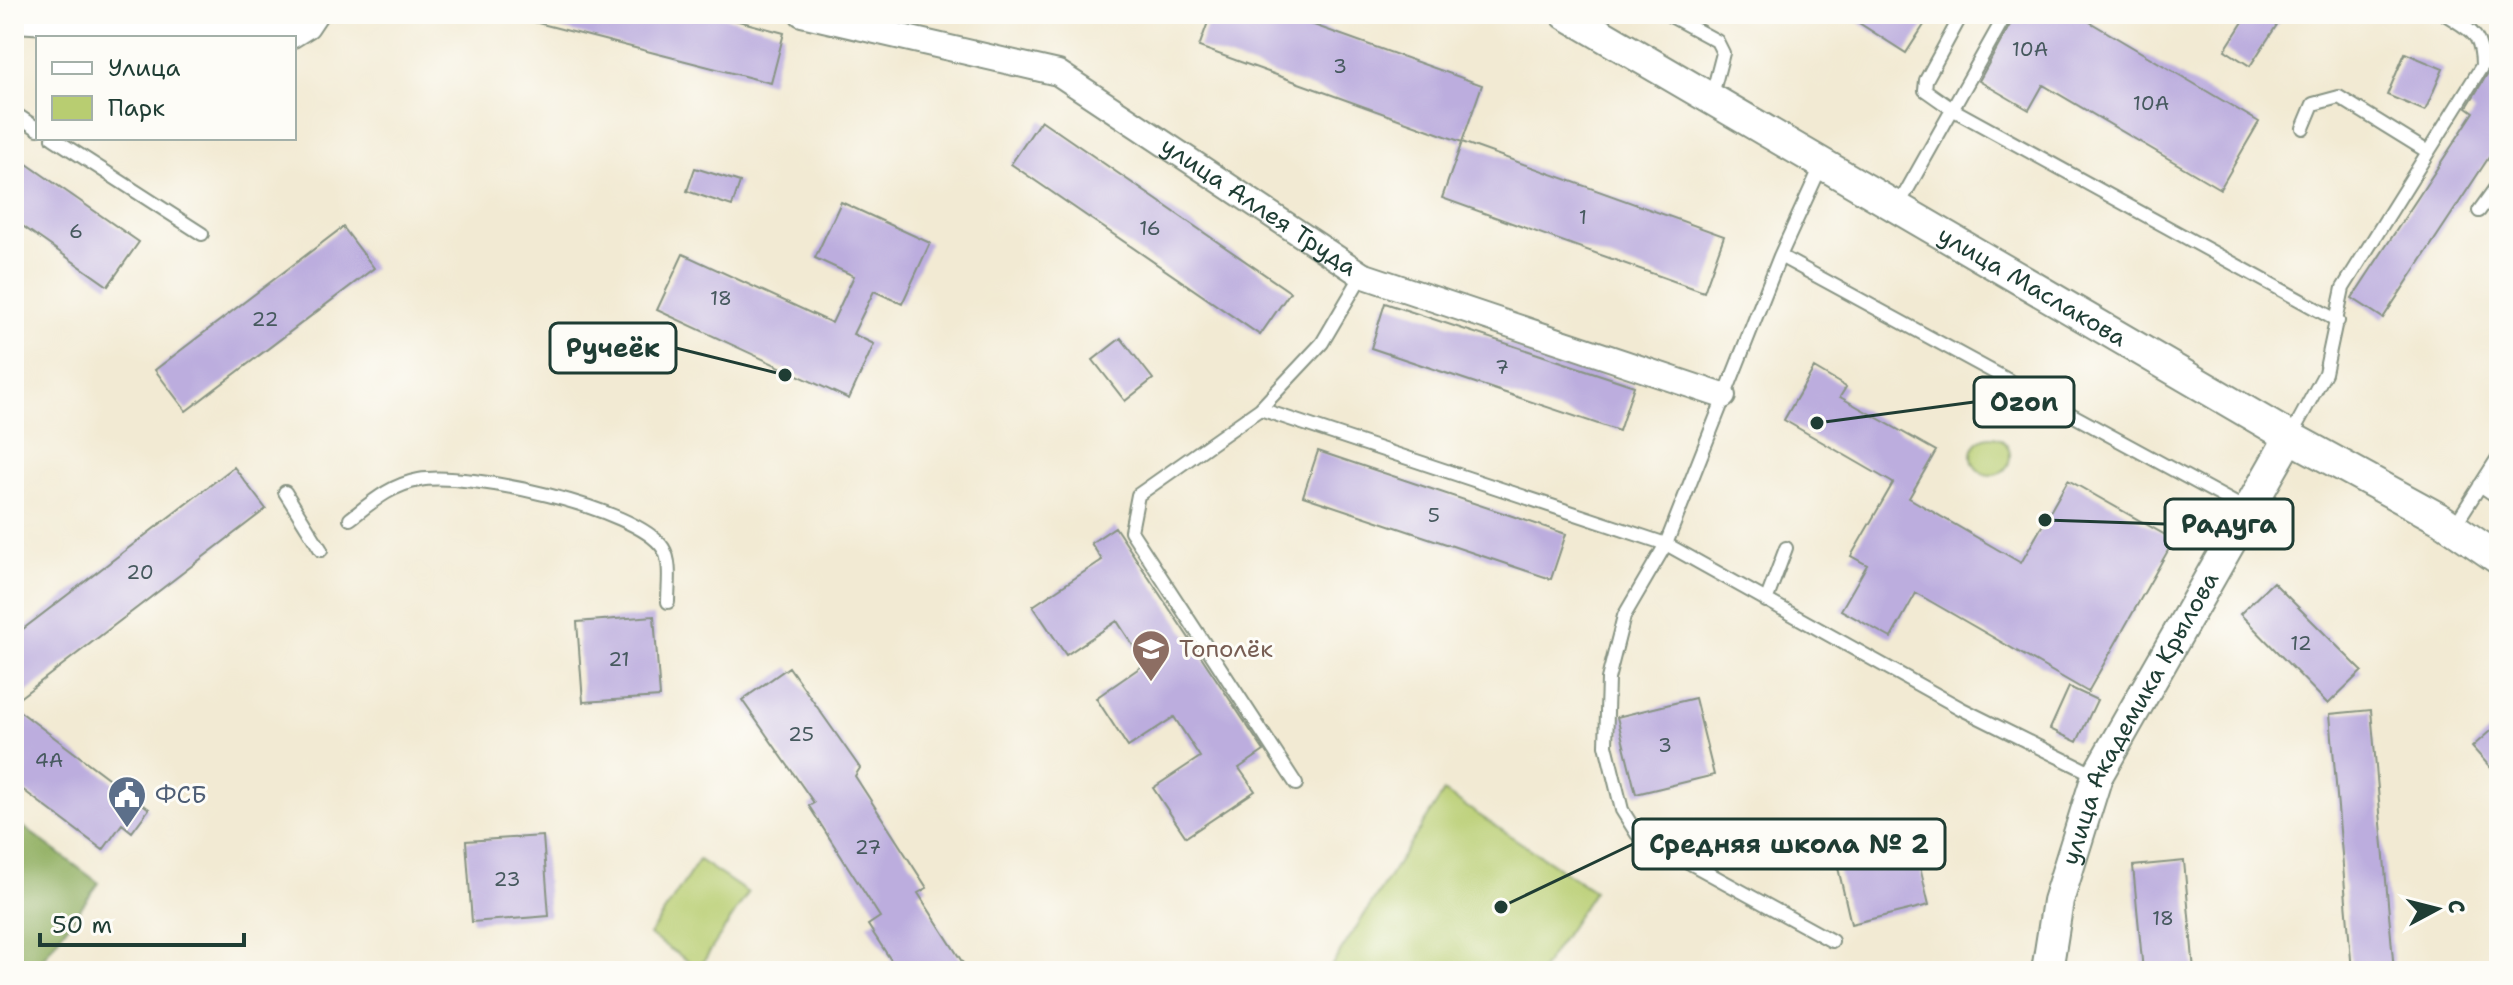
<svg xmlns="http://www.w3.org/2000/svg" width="2513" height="985" viewBox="0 0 2513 985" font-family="'Shantell Sans',sans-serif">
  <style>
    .green { fill: #b8cd71; stroke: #6c8552; stroke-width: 2 }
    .forest { fill: #92b063; stroke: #58764c; stroke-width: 2 }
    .building { fill: #bcadde }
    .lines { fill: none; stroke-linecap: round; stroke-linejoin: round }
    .service-casing { stroke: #889484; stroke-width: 16 }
    .minor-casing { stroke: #889484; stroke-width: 28 }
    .tertiary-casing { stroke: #889484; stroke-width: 34 }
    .service { stroke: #fff; stroke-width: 12 }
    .minor { stroke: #fff; stroke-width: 24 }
    .tertiary { stroke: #fff; stroke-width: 30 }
    .labels { text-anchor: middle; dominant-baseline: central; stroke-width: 6; stroke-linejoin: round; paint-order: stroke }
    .number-label { font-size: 20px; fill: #46595e }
    .street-label { font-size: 24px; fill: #1f3d34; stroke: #fdfcf7 }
    .education-label { font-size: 24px; fill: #785e54; stroke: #fdfcf7; text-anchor: start }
    .service-label { font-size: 24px; fill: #4e5e75; stroke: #fdfcf7; text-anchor: start }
    .leader { fill: none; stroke: #1f3d34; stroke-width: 3 }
    .callout-dot { fill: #1f3d34; stroke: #fdfcf7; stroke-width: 3 }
    .callout { fill: #fdfcf7; stroke: #1f3d34; stroke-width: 3 }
    .callout-label { font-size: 26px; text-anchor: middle; font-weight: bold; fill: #1f3d34 }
  </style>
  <rect width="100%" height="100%" fill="#fdfcf7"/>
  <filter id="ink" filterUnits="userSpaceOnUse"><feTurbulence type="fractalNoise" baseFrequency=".0125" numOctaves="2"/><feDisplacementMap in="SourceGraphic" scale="16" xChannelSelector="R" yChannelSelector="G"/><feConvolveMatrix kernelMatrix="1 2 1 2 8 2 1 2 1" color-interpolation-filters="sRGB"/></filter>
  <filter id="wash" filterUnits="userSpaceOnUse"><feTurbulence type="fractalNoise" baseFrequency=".006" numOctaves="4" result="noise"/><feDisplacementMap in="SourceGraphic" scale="32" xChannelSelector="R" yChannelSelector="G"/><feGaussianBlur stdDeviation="1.8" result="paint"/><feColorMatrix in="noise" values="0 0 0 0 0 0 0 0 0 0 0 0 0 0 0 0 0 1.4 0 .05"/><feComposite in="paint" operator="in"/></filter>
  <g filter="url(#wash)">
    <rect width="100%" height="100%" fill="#f2ead3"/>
    <path class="green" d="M1972 456a19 19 0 1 1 38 0a19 19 0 1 1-38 0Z
      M1444 792 1594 891 1541 971H1328Z
      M699 860 748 893 699 968 649 935Z"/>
    <path class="forest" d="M14 820 99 883 34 971 14 959Z"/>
    <g id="blocks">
      <path class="building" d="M535 14H712L784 33 771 83 534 22Z
        M1211 14H1283L1482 85 1462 142 1199 47Z
        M1845 14H1931L1906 53Z
        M2016 14H2083V18L2259 122 2220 189 2043 85 2029 110 1979 81Z
        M2248 14H2284L2250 66 2225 50Z
        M2405 53 2443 69 2425 111 2387 95Z
        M2499 55V142L2383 318 2352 298 2474 112 2467 107Z
        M1041 120 1290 292 1260 335 1011 164Z
        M1462 142 1724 236 1704 292 1442 198Z
        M14 155 139 242 108 286 14 220Z
        M695 168 740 182 732 206 687 191Z
        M841 202 930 243 902 304 874 291 853 334 874 344 849 399 657 310 683 254 832 323 854 276 815 258Z
        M343 227 374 268 186 411 155 370Z
        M1385 303 1634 386 1619 431 1371 348Z
        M1121 338 1153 379 1125 401 1093 360Z
        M1814 368 1846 387 1840 397 1936 451 1909 498 2021 563 2068 480 2174 540 2088 692 1916 593 1891 638 1841 610 1867 565 1851 556 1893 483 1784 420Z
        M1318 451 1566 534 1551 579 1303 496Z
        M234 467 266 509 14 702V636Z
        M1115 527 1264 751 1239 768 1255 791 1186 837 1153 788 1200 757 1174 717 1128 747 1096 698 1145 664 1117 621 1066 655 1033 606 1102 560 1091 543Z
        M2273 582 2362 671 2328 704 2240 614Z
        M654 616 660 697 583 702 577 622Z
        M789 667 860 768 855 776 927 888 918 893 968 971H898L868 925 880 917 809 806 814 803 742 700Z
        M2069 687 2097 700 2077 742 2050 729Z
        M1695 698 1714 775 1636 794 1617 717Z
        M14 707 149 809 132 832 122 824 103 850 14 783Z
        M2371 710 2394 971H2352L2330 714Z
        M2499 723V777L2472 747Z
        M1911 828 1929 905 1851 924 1833 846Z
        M543 836 549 916 472 922 466 841Z
        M2184 861 2194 971H2143L2133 866Z"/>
    </g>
  </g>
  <g filter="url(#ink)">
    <use href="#blocks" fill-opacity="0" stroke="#889484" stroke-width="2"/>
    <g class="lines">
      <defs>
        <path id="service" d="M1667 14 1717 41 1723 53 1711 99
          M1962 14 1926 80 1925 90 1952 109 2338 321
          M14 113 38 129
          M2303 128 2313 104 2339 97 2428 152
          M53 138 202 234
          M1822 164 1780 256 1666 544 1624 616 1608 679 1606 745 1622 810 1637 834 1832 941
          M1898 206 2006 14
          M2479 211 2499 183
          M1780 256 2249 511
          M1260 409 1666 544 1962 709 2097 776
          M2290 437 2325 373 2343 288 2482 66C2482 33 2471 31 2445 14
          M2480 485 2499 498
          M285 492 321 550
          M350 519C372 502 391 485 419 480 467 471 636 507 663 548 672 562 668 586 668 602
          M2453 528 2499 456
          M1766 601 1786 548
          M1296 784 1131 531 1138 495 1260 409 1322 343 1362 275"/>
        <g id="minor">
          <path id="s1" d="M802 14 1058 73 1362 275 1723 396"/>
          <path d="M14 20 291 36 307 26 315 14"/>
        </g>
        <g id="tertiary">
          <path id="s2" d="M1566 14 2290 437 2442 520 2499 559"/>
          <path id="s3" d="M2047 971 2058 901 2097 776 2290 437"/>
        </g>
      </defs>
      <use href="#service" class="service-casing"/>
      <use href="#minor" class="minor-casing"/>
      <use href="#tertiary" class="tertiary-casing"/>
      <use href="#service" class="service"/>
      <use href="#minor" class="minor"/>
      <use href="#tertiary" class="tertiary"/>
    </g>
  </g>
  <defs>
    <symbol id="school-pin" viewBox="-11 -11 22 30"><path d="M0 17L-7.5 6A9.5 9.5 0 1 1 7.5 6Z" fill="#8d6e63" stroke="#fdfcf7"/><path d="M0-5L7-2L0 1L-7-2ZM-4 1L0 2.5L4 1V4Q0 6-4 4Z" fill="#fff"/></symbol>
    <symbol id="civic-pin" viewBox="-11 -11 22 30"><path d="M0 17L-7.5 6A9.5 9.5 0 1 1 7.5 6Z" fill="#5c6f8a" stroke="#fdfcf7"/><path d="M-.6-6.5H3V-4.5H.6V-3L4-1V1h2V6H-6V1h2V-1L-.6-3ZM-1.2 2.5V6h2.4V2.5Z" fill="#fff"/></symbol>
  </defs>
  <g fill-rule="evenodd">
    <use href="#school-pin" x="1129" y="627" width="44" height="60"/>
    <use href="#civic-pin" x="105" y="773" width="44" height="60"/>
  </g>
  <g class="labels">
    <g class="number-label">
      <text x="2030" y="49">10А</text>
      <text x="1340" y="66">3</text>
      <text x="2151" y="103">10А</text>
      <text x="1583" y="217">1</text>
      <text x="1150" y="228">16</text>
      <text x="76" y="231">6</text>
      <text x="721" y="298">18</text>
      <text x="265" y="319">22</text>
      <text x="1502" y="367">7</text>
      <text x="1434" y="515">5</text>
      <text x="140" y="572">20</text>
      <text x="2301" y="643">12</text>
      <text x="619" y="659">21</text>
      <text x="801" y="734">25</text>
      <text x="1665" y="745">3</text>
      <text x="49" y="760">4А</text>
      <text x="868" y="847">27</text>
      <text x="507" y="879">23</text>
      <text x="2163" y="918">18</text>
    </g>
    <g class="street-label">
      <text stroke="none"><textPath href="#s1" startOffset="504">улица Аллея Труда</textPath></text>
      <text stroke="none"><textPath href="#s2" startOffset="540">улица Маслакова</textPath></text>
      <text stroke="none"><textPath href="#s3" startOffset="272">улица Академика Крылова</textPath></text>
    </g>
    <g class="education-label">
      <text x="1179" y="649">Тополёк</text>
    </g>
    <g class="service-label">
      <text x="155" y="795">ФСБ</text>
    </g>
  </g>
  <path class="leader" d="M785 375L676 348M1817 423L1974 402M2045 520L2165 524M1501 907L1633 844"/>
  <g class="callout-dot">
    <circle cx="785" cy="375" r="8"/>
    <circle cx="1817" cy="423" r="8"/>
    <circle cx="2045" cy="520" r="8"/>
    <circle cx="1501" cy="907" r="8"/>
  </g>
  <g class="callout">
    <rect x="550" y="323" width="126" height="50" rx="8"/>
    <rect x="1974" y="377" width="100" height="50" rx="8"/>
    <rect x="2165" y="499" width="128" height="50" rx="8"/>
    <rect x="1633" y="819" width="312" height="50" rx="8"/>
  </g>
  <g class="callout-label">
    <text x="613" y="357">Ручеёк</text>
    <text x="2024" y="411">Ozon</text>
    <text x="2229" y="533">Радуга</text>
    <text x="1789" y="853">Средняя школа № 2</text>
  </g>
  <rect width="2513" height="985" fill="none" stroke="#fdfcf7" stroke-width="48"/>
  <rect x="36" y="36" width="260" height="104" fill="#fdfcf7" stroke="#a4b0a9" stroke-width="2"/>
  <rect x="52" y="62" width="40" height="12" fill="#ffffff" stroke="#a4b0a9" stroke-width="2"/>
  <text x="108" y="76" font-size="24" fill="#1f3d34">Улица</text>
  <rect x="52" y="96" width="40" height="24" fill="#b8cd71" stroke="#a4b0a9" stroke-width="2"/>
  <text x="108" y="116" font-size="24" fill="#1f3d34">Парк</text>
  <g transform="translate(2437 909) rotate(83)" stroke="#fdfcf7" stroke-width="6" paint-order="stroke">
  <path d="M0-6L14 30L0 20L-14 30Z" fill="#1f3d34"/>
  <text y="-12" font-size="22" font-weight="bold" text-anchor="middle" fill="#1f3d34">С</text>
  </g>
  <path d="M40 933v12h204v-12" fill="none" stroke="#1f3d34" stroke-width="4"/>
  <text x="52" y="933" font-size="24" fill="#1f3d34" stroke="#fdfcf7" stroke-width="6" paint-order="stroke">50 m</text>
</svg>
